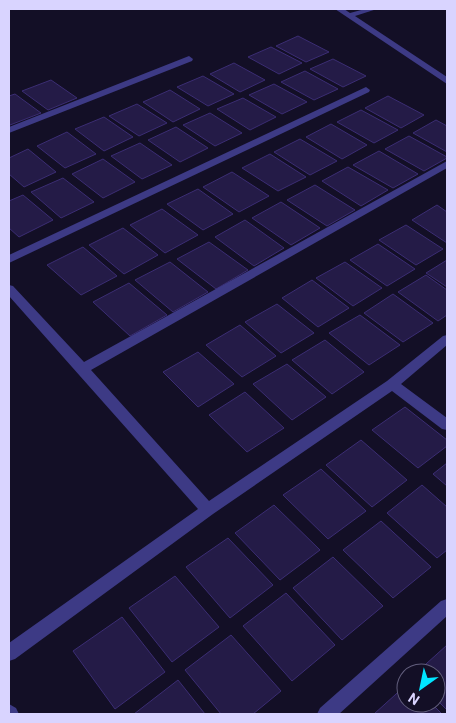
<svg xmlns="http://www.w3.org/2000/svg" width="456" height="723" viewBox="0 0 456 723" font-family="Roboto,sans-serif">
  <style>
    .building { fill: #241b47; stroke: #3b2d73 }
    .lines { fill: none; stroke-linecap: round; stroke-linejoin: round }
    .minor { fill: #3d3a85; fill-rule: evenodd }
  </style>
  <rect width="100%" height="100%" fill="#130f26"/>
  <path class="building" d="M298 36 329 52 306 62 276 46Z
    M271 47 302 63 279 74 248 57Z
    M333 59 366 76 343 87 310 69Z
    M234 63 265 80 240 92 210 74Z
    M305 71 338 89 314 100 281 82Z
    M203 76 234 94 208 106 177 87Z
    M51 80 77 98 48 110 22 91Z
    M274 84 307 102 282 114 249 95Z
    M170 90 200 109 173 122 143 102Z
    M15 94 41 113 10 125 9 124V96Z
    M388 96 424 115 401 128 365 108Z
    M243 98 276 117 250 130 217 109Z
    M137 104 167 123 139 136 109 116Z
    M361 110 398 130 374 143 337 122Z
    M210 113 242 133 215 146 183 125Z
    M104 117 133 137 104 151 75 129Z
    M436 120 447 126V152L413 133Z
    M331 124 367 145 342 159 306 137Z
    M176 127 208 148 180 162 148 140Z
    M67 132 96 154 65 168 37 146Z
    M409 136 447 157V158L424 171 385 149Z
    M300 139 337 161 310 175 274 152Z
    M140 143 172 165 142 179 111 156Z
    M28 149 56 172 24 187 9 174V158Z
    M379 151 418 174 393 188 353 165Z
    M270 154 306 177 278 191 242 168Z
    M103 159 135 182 103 198 72 174Z
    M348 167 388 190 361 206 322 181Z
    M232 172 269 196 239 212 203 187Z
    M63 178 94 202 61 218 31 192Z
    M315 185 355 210 327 226 287 200Z
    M198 189 233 214 203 230 167 204Z
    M23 195 53 220 19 237 9 228V201Z
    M281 202 320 228 291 245 252 218Z
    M437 205 447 212V243L412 220Z
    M162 209 198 235 165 253 130 225Z
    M245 220 284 248 254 266 215 237Z
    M406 225 443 249 416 265 379 240Z
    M123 228 158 255 124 274 89 245Z
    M209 242 248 270 216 289 177 259Z
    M378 244 415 269 387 286 350 260Z
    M83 247 117 276 81 295 47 265Z
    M447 260V287L426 273Z
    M170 262 208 292 173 312 135 280Z
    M345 262 382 288 353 306 316 278Z
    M426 275 447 290V315L438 321 398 292Z
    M312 280 349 308 318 327 282 298Z
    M129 283 167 315 130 336 93 302Z
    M393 294 433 323 403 342 364 313Z
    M277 304 314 333 281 353 245 322Z
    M360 315 400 345 369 365 329 333Z
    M240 325 276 356 242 377 206 345Z
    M325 340 364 372 332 394 292 360Z
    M198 352 234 384 198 407 163 372Z
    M287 364 326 397 292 420 253 384Z
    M245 392 284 428 247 452 209 415Z
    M405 407 447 440V446L418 468 372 430Z
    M361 440 407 480 372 507 326 465Z
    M447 463V486L433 474Z
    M321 469 366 511 328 539 283 495Z
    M422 485 447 507V550L437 558 387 513Z
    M274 505 320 550 280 580 235 533Z
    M381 521 431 567 393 598 343 550Z
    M228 538 273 585 230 618 186 567Z
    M333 557 383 606 342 640 293 588Z
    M175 576 219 627 172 662 129 608Z
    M286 593 335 645 292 681 243 626Z
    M122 617 165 672 115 709 73 651Z
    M231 635 281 691 253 714H221L185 670Z
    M447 645V710L436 699V673H416Z
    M178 680 205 714H134Z
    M406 685V703H431L442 714H374Z"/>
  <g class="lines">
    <path class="minor" d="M335 9H344L350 13 365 9H377L355 16 447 77V84Z
      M189 56 193 59 192 61 9 133V127Z
      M366 87 370 90 369 92 9 263V255Z
      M447 161V168L91 370 209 501 387 381 443 336 447 335V345L401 384 447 418V430L442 429 392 391 213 514 15 659 9 661V643L198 509 9 296V285L13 286 84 362Z
      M447 599V616L339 714H317L320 708 441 601Z
      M9 704 16 708 19 714H9Z"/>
  </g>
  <rect width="456" height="723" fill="none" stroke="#d9d4ff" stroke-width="20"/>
  <g transform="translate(421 688) rotate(213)"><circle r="24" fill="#130f26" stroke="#625e7d"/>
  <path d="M0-4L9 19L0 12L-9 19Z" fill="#00e5ff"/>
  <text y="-8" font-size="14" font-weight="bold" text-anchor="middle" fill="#d9d4ff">N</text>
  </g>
</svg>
